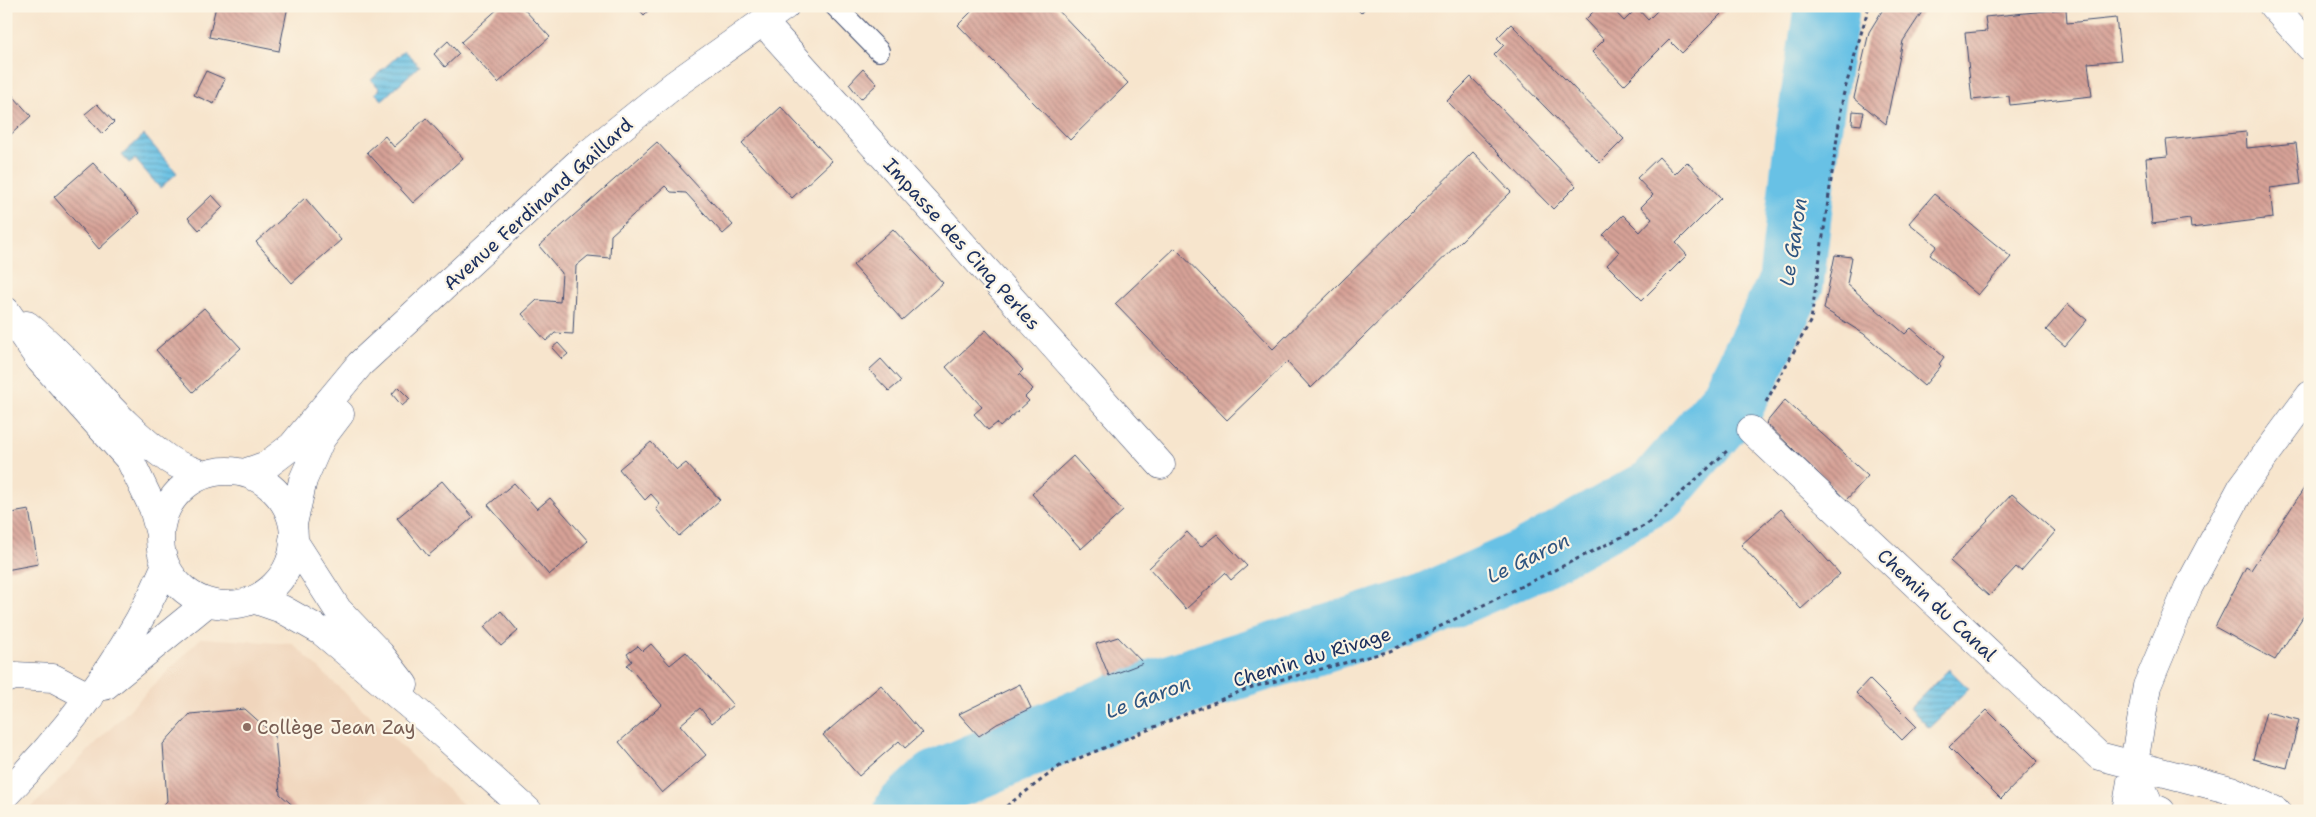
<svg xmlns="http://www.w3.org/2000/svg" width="2316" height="817" viewBox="0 0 2316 817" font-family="'Shantell Sans',sans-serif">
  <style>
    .built { fill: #f0d5bc }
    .water { fill: url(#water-rules); stroke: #4278a2 }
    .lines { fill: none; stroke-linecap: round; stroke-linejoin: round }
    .river { stroke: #68c1e5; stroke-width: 66 }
    .building { fill: url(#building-back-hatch) }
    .lane-casing { stroke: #3c4a6f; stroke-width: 22 }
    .street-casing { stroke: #3c4a6f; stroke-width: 29 }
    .path { stroke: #3c4a6f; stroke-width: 3; stroke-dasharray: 4 4; stroke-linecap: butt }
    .lane { stroke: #fff; stroke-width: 20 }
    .street { stroke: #fff; stroke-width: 28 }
    .education-dot { fill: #8d6e63; stroke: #fcf5e5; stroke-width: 2 }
    .labels { text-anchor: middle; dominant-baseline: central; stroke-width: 4.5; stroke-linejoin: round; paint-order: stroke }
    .street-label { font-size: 19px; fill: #1b2f5e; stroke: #fcf5e5 }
    .education-label { font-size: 19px; fill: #785e54; stroke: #fcf5e5; text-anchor: start }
    .water-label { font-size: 20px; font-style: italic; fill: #2e5480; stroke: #fcf5e5 }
  </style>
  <defs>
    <pattern id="water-rules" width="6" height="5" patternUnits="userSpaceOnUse" patternTransform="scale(1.25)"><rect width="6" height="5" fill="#68c1e5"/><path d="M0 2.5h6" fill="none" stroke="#559dbd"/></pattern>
    <pattern id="building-back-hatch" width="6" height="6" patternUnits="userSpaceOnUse" patternTransform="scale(1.25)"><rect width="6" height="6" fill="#d7a297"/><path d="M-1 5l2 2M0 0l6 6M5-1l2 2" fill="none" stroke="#ae847e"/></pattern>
  </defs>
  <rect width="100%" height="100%" fill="#fcf5e5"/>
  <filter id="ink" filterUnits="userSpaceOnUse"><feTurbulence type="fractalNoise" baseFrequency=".02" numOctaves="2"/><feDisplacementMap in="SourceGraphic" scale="10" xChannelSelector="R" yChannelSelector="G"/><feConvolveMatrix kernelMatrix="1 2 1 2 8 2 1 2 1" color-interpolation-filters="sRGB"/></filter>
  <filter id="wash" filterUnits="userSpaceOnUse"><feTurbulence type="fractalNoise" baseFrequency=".0096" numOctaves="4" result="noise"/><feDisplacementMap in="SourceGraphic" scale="20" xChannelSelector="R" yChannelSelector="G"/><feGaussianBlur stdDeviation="1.12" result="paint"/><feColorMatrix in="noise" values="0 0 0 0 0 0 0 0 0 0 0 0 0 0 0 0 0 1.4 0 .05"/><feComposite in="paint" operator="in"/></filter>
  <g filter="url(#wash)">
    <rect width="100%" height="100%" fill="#f7e5cd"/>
    <path class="built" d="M201 638 293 644 470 811H28Z"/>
    <path class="water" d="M404 50 419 66 382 100 375 93 380 89 371 80Z
      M144 135 177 173 160 188 135 159 129 163 122 155Z
      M1949 669 1969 689 1929 728 1910 708Z"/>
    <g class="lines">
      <path class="river" d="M907 811 937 783 1137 698 1419 609 1530 560 1657 490 1732 403 1791 283 1807 141 1827 6"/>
    </g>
    <g id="blocks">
      <path class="building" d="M216 6H288L279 51 209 37Z
        M501 6H521L550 37 498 83 461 42Z
        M636 6H653L644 15Z
        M977 6H1054L1128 83 1070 140 958 25Z
        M1354 6H1367L1361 13Z
        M1599 6H1610L1624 21 1637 8 1648 20 1662 6H1724L1726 9 1682 53 1669 40 1624 85 1592 52 1604 40 1585 20Z
        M1885 6H1928L1922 12 1903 41 1886 124 1854 98 1869 32Z
        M2066 9 2067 23 2116 18 2121 60 2088 63 2092 96 2010 105 2009 96 1972 100 1965 33 1987 31 1985 17Z
        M1511 24 1624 139 1600 163 1494 55 1504 45 1497 38Z
        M448 41 459 54 445 67 434 54Z
        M863 69 877 84 861 99 849 84Z
        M206 71 225 79 214 104 194 95Z
        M1471 77 1576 186 1553 209 1447 101Z
        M6 88 31 116 6 139Z
        M97 104 114 122 102 134 85 114Z
        M781 107 832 161 792 198 742 143Z
        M1853 111 1864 112 1861 125 1852 124Z
        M426 118 463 158 413 203 367 152 385 136 394 147Z
        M2246 132 2247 148 2296 143 2301 184 2270 188 2273 218 2191 228 2190 219 2152 224 2146 158 2168 156 2166 140Z
        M657 142 733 225 723 234 686 193 671 192 665 186 611 235 610 258 588 256 576 266 573 334 555 333 546 341 522 314 537 300 560 302 562 273 539 246Z
        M1473 152 1511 192 1311 388 1287 362 1227 420 1115 304 1175 248 1273 349Z
        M1659 157 1675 174 1687 162 1721 198 1676 243 1687 255 1642 300 1607 265 1619 252 1603 235 1623 215 1640 232 1652 219 1641 207 1653 195 1637 178Z
        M93 163 139 213 99 249 54 197Z
        M1934 194 2011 257 1978 295 1930 255 1937 246 1909 223Z
        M212 195 223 207 199 230 188 218Z
        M305 198 341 240 292 283 256 242Z
        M893 229 943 283 902 320 853 265Z
        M1835 255 1852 257 1847 284 1905 334 1911 328 1944 357 1939 364 1941 366 1924 386 1864 334 1824 309Z
        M2068 304 2087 320 2065 346 2046 330Z
        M204 308 241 348 193 392 156 350Z
        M986 330 1023 370 1019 374 1033 389 1025 397 1029 401 1000 427 997 423 988 430 974 414 982 407 946 367Z
        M558 343 568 354 562 359 552 348Z
        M881 359 901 381 889 391 869 370Z
        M398 387 410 399 402 406 392 394Z
        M1785 400 1868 476 1846 500 1766 423Z
        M651 442 677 470 686 463 720 500 679 536 656 509 660 504 651 494 645 500 619 469Z
        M1073 456 1123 511 1081 549 1032 494Z
        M2310 479V606L2275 660 2215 627 2246 567 2251 570Z
        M442 481 473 517 428 556 397 518Z
        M514 483 537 509 550 498 588 541 549 575 488 505Z
        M2012 494 2055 532 2021 571 2016 567 1989 596 1950 561Z
        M1781 509 1840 574 1801 609 1741 545Z
        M29 510 38 564 6 570V514Z
        M1187 532 1201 547 1217 534 1247 566 1231 580 1225 573 1186 609 1149 568Z
        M501 611 518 631 501 646 484 627Z
        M1118 637 1143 663 1109 676 1096 644Z
        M651 644 670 665 686 652 733 705 712 723 700 708 680 725 706 755 662 793 619 742 662 705 627 665 632 661 627 654 638 646 643 651Z
        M1869 679 1916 726 1902 740 1856 693Z
        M1020 684 1031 708 997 724 979 736 959 714Z
        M881 685 922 733 905 748 899 741 859 776 823 735Z
        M245 709 275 736 280 794 299 811H158L167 801 163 744 190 714Z
        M1987 710 2038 761 2001 799 1949 747Z
        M2266 712 2299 720 2287 768 2253 759Z"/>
    </g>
  </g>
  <g filter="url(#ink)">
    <use href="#blocks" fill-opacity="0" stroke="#3c4a6f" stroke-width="1"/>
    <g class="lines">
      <defs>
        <path id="lane" d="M835 6 879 51"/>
        <path id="street" d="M2273 6 2310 47
          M763 22 1161 465
          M6 311 40 360 130 460 153 508 160 534
          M27 325C78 366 114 421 168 459 178 466 191 470 203 475
          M1751 430 2099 756 2231 790 2276 811
          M160 538a67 67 0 1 1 134 0a67 67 0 1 1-134 0Z
          M244 473 267 465 292 446 360 364 588 154 674 85 785 6
          M293 524 303 480 321 439 340 414
          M293 540 338 610 380 654 404 685
          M256 600 282 609 321 631 427 720 528 811
          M6 679 15 676 53 678 90 697
          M105 686 207 603
          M2132 765 2150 806 2161 811
          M6 794C70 728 129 652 165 567
          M2126 811 2147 686 2188 588 2242 487 2310 395"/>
      </defs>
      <use href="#lane" class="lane-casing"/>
      <use href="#street" class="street-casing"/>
      <path class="path" d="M1766 402 1811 320 1843 96 1869 6
        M1000 811 1060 766 1249 688 1390 651 1646 525 1727 451"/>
      <use href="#lane" class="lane"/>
      <use href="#street" class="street"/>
    </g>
  </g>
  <circle class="education-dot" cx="247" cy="727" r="5"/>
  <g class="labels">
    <g class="street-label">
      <text transform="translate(538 204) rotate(-42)">Avenue Ferdinand Gaillard</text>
      <text transform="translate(962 244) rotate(48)">Impasse des Cinq Perles</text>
      <text transform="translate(1937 605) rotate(43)">Chemin du Canal</text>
      <text transform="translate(1312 657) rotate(-17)">Chemin du Rivage</text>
    </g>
    <g class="education-label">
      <text x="257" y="727">Collège Jean Zay</text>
    </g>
    <g class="water-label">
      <text transform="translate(1793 242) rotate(-81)">Le Garon</text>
      <text transform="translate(1528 558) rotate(-26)">Le Garon</text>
      <text transform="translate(1148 697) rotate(-20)">Le Garon</text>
    </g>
  </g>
  <rect width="2316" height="817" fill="none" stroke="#fcf5e5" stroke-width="25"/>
</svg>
